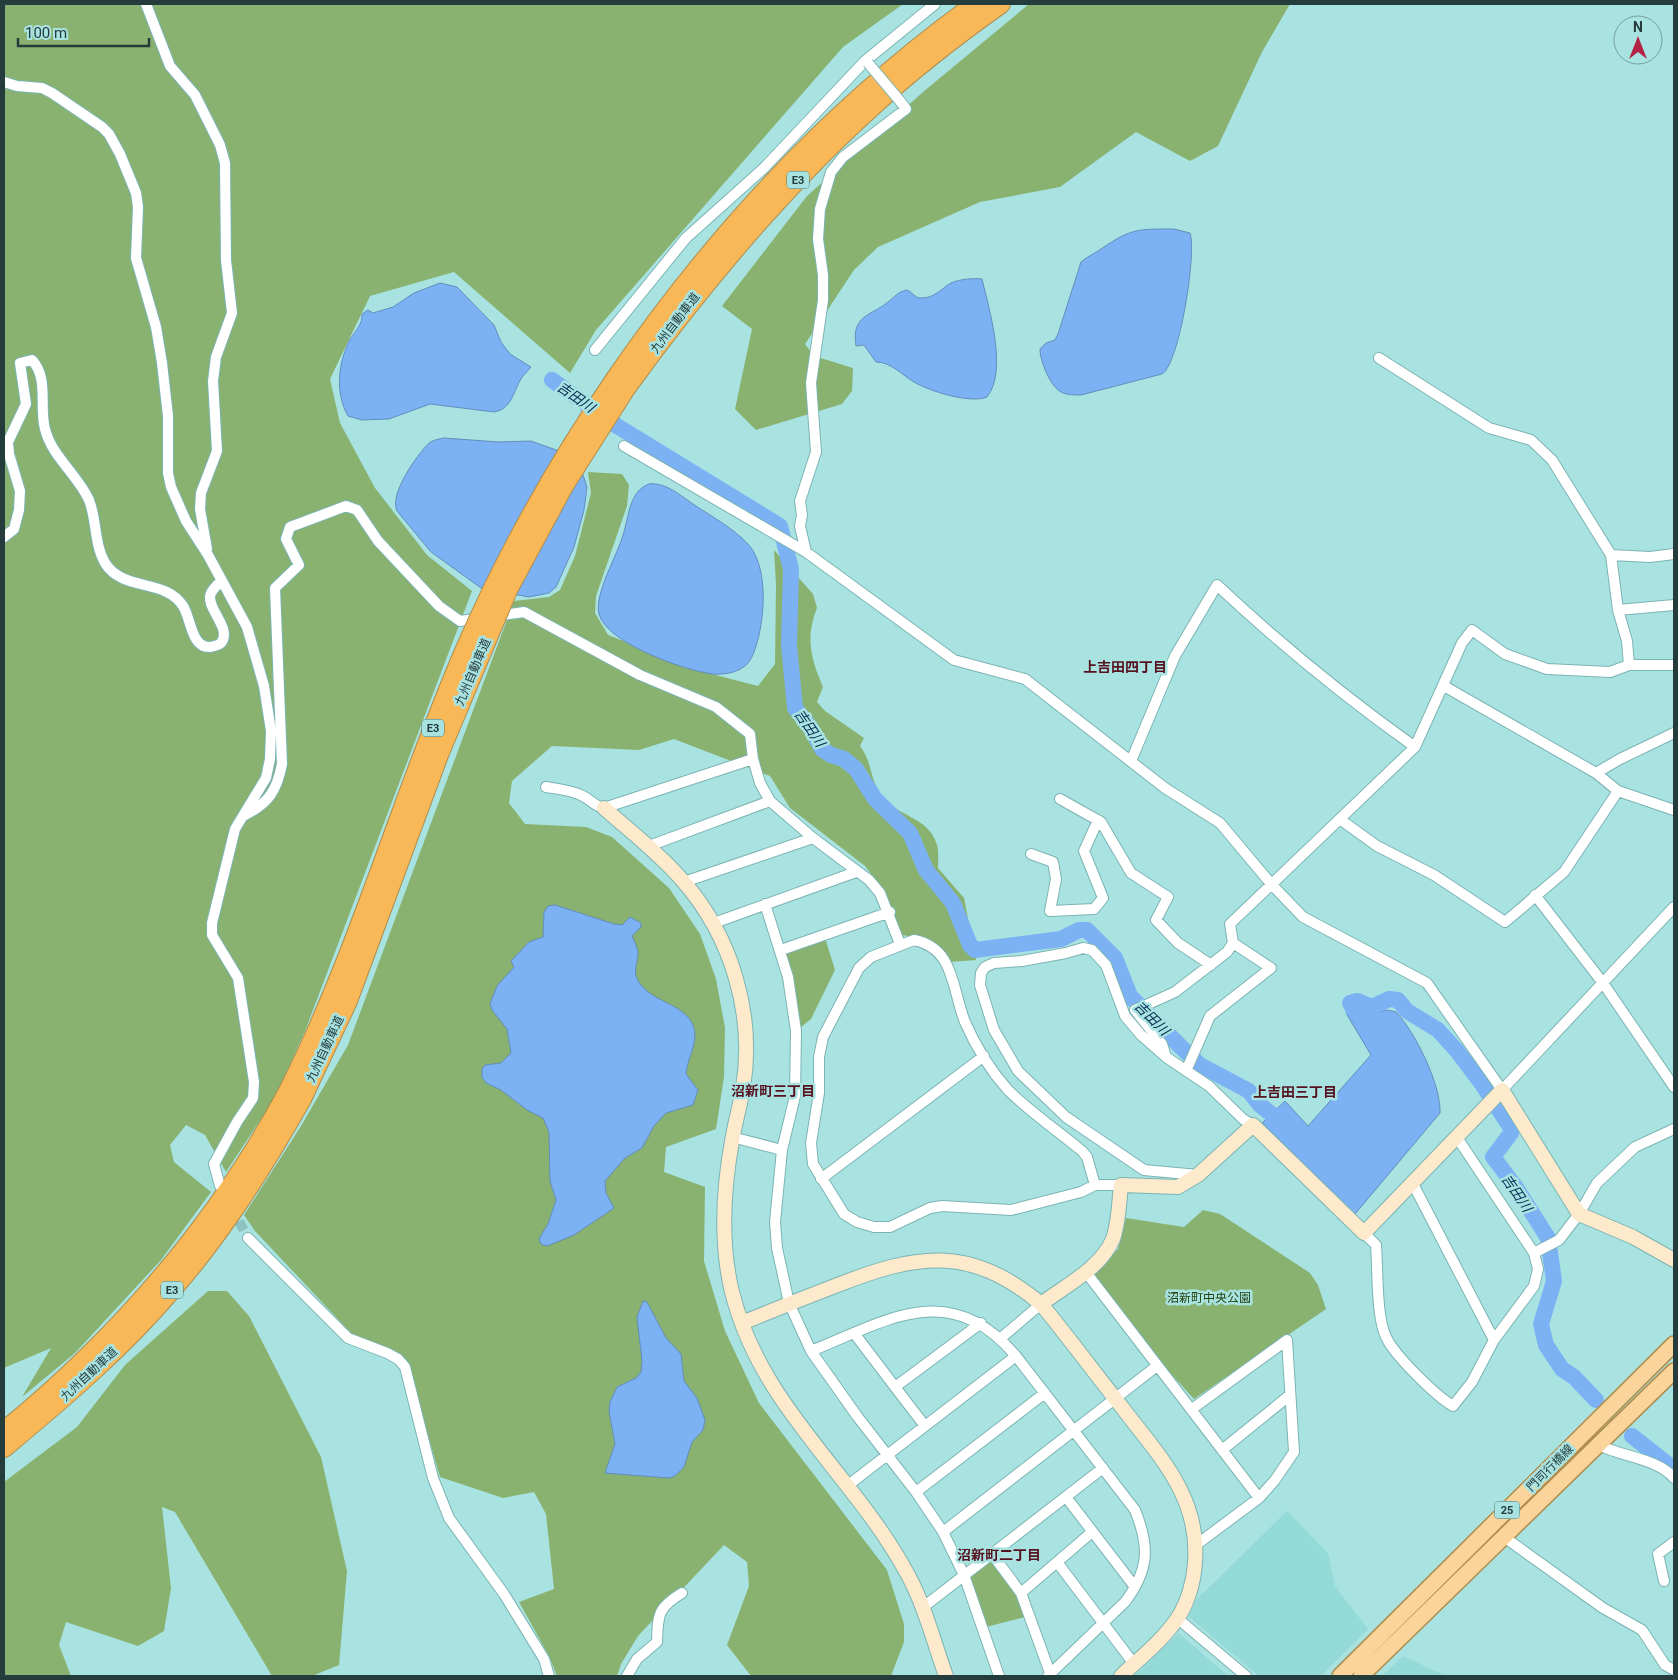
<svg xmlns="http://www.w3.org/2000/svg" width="1678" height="1680" viewBox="0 0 1678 1680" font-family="Roboto,'Noto Sans JP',sans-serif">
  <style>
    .built { fill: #94dad8 }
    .green { fill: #89b270 }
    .water { fill: #7cb1f4; stroke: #628ebc }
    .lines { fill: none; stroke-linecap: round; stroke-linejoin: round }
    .river { stroke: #7cb1f4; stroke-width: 16 }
    .street-tunnel { stroke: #8ec2c0; stroke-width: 10; stroke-dasharray: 10 5; stroke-linecap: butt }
    .street-casing { stroke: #7bb4b3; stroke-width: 12 }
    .secondary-casing { stroke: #7bb4b3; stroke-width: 16 }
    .primary-casing { stroke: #ae8d4e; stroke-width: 18 }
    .highway-casing { stroke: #ae8d4e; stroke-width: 20 }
    .street { stroke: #fff; stroke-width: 10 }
    .secondary { stroke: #fdeacd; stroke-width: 14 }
    .primary { stroke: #fbd49b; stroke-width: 15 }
    .highway { stroke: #f9b858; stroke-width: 18 }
    .street-bridge-casing { stroke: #7bb4b3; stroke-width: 12; stroke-linecap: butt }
    .highway-bridge-casing { stroke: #ae8d4e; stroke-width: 20; stroke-linecap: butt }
    .street-bridge { stroke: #fff; stroke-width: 10 }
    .highway-bridge { stroke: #f9b858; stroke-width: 18 }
    .labels { text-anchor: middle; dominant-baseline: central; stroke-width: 5; stroke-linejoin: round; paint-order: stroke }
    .shield { fill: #a9e3e1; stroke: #4c6e6d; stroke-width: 1 }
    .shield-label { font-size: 11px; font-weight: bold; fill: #243c3b }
    .street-label { font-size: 12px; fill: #243c3b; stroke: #a9e3e1 }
    .park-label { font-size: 12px; fill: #25420e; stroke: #a9e3e1 }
    .water-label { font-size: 14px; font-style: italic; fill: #042a53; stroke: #a9e3e1 }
    .neighbourhood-label { font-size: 14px; font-weight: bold; fill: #56111f; stroke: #a9e3e1 }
  </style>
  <rect width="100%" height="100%" fill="#a9e3e1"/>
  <path class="built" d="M1287 1511 1328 1553 1335 1586 1368 1629 1321 1676H1259L1189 1617 1196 1600Z
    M1179 1633 1228 1676H1135Z
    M1403 1656 1446 1676H1382Z"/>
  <path class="green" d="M4 4H903L843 47 596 330 570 373 454 272 370 296 330 379 340 423 375 488 427 555 472 591 305 1031 276 1096 226 1172 205 1135 186 1125 170 1145 174 1162 211 1192 161 1260 75 1353 22 1397 51 1348 4 1368Z
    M1029 4H1290L1262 52 1218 146 1190 161 1136 132 1060 187 980 202 878 247 854 270 805 344 814 356 853 368 852 391 842 404 756 430 735 409 752 329 722 306 807 196 923 92Z
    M588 472 622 474 629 485 627 506 596 596 595 613 608 635 704 672 758 686 775 664 776 585 774 550 813 594 817 608C805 638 811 659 823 687L817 702 825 711 864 738 860 746C872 761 870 780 881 795 896 817 929 816 937 845 939 852 938 861 938 868L964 898 976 960 950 962 921 938 902 935 884 891 865 866 790 808 770 776 674 739 639 750 552 746 512 781 509 803 525 824 586 827 612 837 669 888 700 934 716 979 725 1028 724 1077 716 1129 666 1147 664 1172 705 1187 704 1261 725 1331 759 1403 887 1570 904 1624V1642L891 1676H751L727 1645 749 1586 747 1562 724 1545 638 1636 621 1664 617 1676H557L549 1656 519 1602 554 1589 546 1514 534 1492 503 1498 440 1477 406 1359 386 1347 352 1334 255 1231 244 1215 301 1126 348 1045 514 601 549 597 560 590 575 556 591 493Z
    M825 938 835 970 811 1019 801 1027 784 952Z
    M1203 1210 1220 1214 1310 1273 1318 1285 1326 1309 1194 1399 1164 1366 1093 1276 1118 1249 1126 1218 1184 1227Z
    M208 1291H227L249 1316 321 1457 347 1571 339 1665 312 1676H272L175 1512 162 1507 171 1588 164 1631 138 1646 66 1622 59 1645 71 1676H4V1482L77 1427 125 1365Z
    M991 1559 1018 1592 1025 1617 986 1627 967 1577Z"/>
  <path class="water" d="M1174 229 1190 233C1197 253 1179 365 1162 374L1081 395C1074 395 1067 395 1061 392 1050 386 1040 361 1040 349L1046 343 1055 340 1058 334 1081 262C1088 256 1094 254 1101 249 1132 228 1138 229 1174 229Z
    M982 279C989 309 1008 371 987 397 970 404 929 391 914 382 902 375 891 362 876 362L864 345 856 346C851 315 871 316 888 302 895 297 897 292 907 290 912 292 915 298 920 298 934 299 942 288 951 283 960 279 973 278 982 279Z
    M440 283 457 287 494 325 501 342 510 354 531 367C528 371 523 375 521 379 513 392 512 409 494 412L430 404 389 419 362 420 348 416C335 393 338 365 349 341 354 332 363 325 362 314L368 310 373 313 393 307 414 293Z
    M444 438 499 442 531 441 559 451 582 472 587 487 584 510 574 547 556 587 549 593 529 597 481 588 431 552 397 511C389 494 417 455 429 443 433 440 439 439 444 438Z
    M649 484C665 482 680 495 693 504 711 516 733 528 748 544 767 565 765 609 759 635 756 646 753 662 742 668 735 673 721 675 713 674 686 671 606 643 599 614 594 594 617 556 623 535 629 517 629 491 649 484Z
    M555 905 614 924 622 925 630 917 641 923V927L632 936C634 941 638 948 638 954 637 967 631 973 642 986 658 1005 695 1006 695 1036 694 1050 687 1061 686 1074L698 1090 693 1105 666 1113 654 1126 642 1148 625 1158 605 1181 606 1193 614 1208 574 1235 547 1246 541 1244 539 1239 548 1224 556 1200 550 1181 549 1132 543 1118 527 1110 501 1090 486 1083 482 1077V1069L485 1065 501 1063 511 1053 507 1029 492 1010 490 1004 497 986 514 967 511 961 529 942 543 937 544 912 548 906Z
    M1365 1007 1368 1015 1387 1010 1396 1012C1415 1032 1439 1081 1440 1109V1113L1355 1214 1262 1123 1285 1101 1308 1126 1371 1055 1346 1013Z
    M643 1301 647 1302 666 1338 681 1354 684 1381 697 1398 705 1420 703 1430 692 1442 684 1467 675 1476 669 1478 605 1473 615 1444 609 1411 610 1402 617 1387 636 1378 641 1372 642 1361 637 1317Z"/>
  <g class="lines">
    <path class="river" d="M552 380 617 426 780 526 791 569 789 645 795 708 810 727 822 749 831 755 844 759 856 769 875 799 910 833 926 870 953 903 970 945 975 950 1061 939 1079 930H1087L1115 958 1130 996 1181 1047 1200 1065 1249 1091 1260 1105 1289 1128
      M1370 1026 1353 1009 1350 1003 1357 1001 1372 1007 1389 999 1398 1000 1407 1011 1438 1030 1457 1051 1482 1084 1511 1128V1133L1493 1157 1515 1186 1548 1238 1554 1281 1541 1324 1546 1345 1562 1369 1574 1377 1596 1400
      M1632 1436 1674 1469"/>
    <path class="street-tunnel" d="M232 1208 248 1238"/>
    <defs>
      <path id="street" d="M146 4 170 66 195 95 220 145 225 163 226 260 232 313 216 357 213 381 217 451 201 493 200 509 207 549
        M4 82 17 86 42 88 52 93 102 127 109 134 120 154 136 193 138 207 136 258 156 327 162 363 168 416V473L171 487 186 521 208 555 247 627 264 686 271 731 270 759 266 778 235 829 212 923V935L238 978 254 1082 253 1098 237 1122 214 1164 220 1186
        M595 350 686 238 764 168 865 61 935 4
        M1379 358 1489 428 1531 440 1552 460 1611 555 1618 610 1627 641 1629 665
        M624 446 806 552 954 660 1025 679 1165 788 1220 823 1272 885 1303 917 1427 983 1502 1090 1674 907
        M4 537 14 529 19 510 20 491 9 454 8 442 26 404 20 363 32 360C49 378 39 407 45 429 52 457 78 475 89 500 97 520 94 544 105 563 123 592 165 578 183 606 191 618 191 648 210 647 213 646 218 646 221 643 233 628 204 607 211 593 213 589 218 584 221 581
        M806 552 800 526 802 515 800 501 816 452 811 383 823 300V275L818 239 820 209 831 172 843 157 906 109 900 101
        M1611 555 1650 557 1674 554
        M1618 610 1674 605
        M1444 686 1596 773 1618 791 1674 810
        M1131 761 1175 656 1217 585C1280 644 1345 697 1415 747
        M1596 773 1620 759 1674 733
        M546 787C558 789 572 790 583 796 591 800 594 806 604 808L753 759
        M1060 799 1101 822 1131 873 1168 897 1156 920 1178 943 1211 965
        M245 815C269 803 277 790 282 764L275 588 299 565 286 539 290 527 346 506 357 510 378 541 439 606 460 621 524 612 640 675 716 707 750 734 753 759 760 783 770 801 813 838 869 880 880 893 900 944
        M1341 820 1377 846 1434 875 1505 922 1564 872 1618 791
        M649 846 770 801
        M1031 854 1053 862 1056 879 1050 911 1094 909 1103 898 1084 851 1098 820
        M684 882 813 838
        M1535 895 1603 983 1674 1087
        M765 904 788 977 796 1031 795 1096 782 1150 775 1222 777 1248 789 1303 811 1351 857 1416 916 1492 943 1532 964 1575 999 1676
        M714 923 856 872
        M781 950 890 912
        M1166 1057 1162 1044 1135 1010 1175 992 1227 952 1233 943 1230 924 1415 747 1462 643 1472 630 1505 654 1547 669 1610 672 1629 665H1674
        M1186 1071 1210 1016 1271 968 1233 943
        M732 1137 782 1150
        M1198 1175 1144 1170 1066 1117 1018 1071 994 1030 980 985 981 973 985 967 994 963 1022 961 1066 953 1083 948 1092 950 1106 965 1125 1016 1141 1035 1166 1057 1209 1086 1243 1119 1253 1125
        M821 1179 984 1056
        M1412 1182 1494 1340
        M1095 1185 1087 1157 1082 1151C1058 1131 1030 1112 1008 1090 991 1071 975 1045 965 1022 952 990 955 948 914 940L871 957 859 968 823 1037 819 1057V1093L811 1143 813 1164 844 1214 857 1222 874 1227H890L930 1208 942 1206 1011 1210 1081 1192 1095 1185H1121
        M1364 1233 1376 1245C1378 1269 1376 1316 1386 1337 1394 1355 1436 1396 1453 1406L1472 1382 1494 1340 1534 1286 1538 1269 1534 1253 1456 1136
        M248 1238 348 1338 387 1353 398 1359 405 1367 433 1478 449 1518 504 1594 544 1659 549 1676
        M1534 1253 1559 1240 1579 1214 1597 1183 1635 1147 1674 1129
        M1085 1271 1259 1498
        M854 1333 895 1387
        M1001 1338 1041 1304
        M811 1351C888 1320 950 1278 1016 1356L1135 1510C1150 1547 1149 1570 1125 1602L1048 1676
        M1192 1409 1287 1340 1294 1452 1275 1480 1259 1498 1196 1545
        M925 1426 895 1387 981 1323
        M1599 1445C1622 1457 1657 1458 1674 1478
        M1222 1450 1290 1395
        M847 1486 1016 1356
        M916 1492 1045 1393
        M1066 1497 1135 1587
        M943 1532 1157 1366
        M1504 1537 1603 1608 1642 1630 1665 1665 1674 1670
        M992 1554 1021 1593
        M1057 1562 1134 1664
        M1664 1581 1658 1554 1674 1542
        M922 1608 1103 1468
        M1177 1618 1246 1676
        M1050 1673 1021 1593 1092 1532
        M627 1676 637 1659 657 1642C658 1615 657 1608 682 1593"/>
      <path id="secondary" d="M604 808C631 832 660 854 683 881 732 937 755 1015 743 1088 740 1106 735 1123 732 1141 723 1191 720 1242 732 1292 761 1408 854 1474 908 1575 925 1606 934 1643 946 1676
        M1041 1304C1065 1286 1101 1268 1113 1239 1119 1222 1119 1202 1121 1185L1178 1187 1198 1175 1253 1125 1364 1233 1502 1090 1579 1214 1633 1237 1674 1260
        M742 1323C773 1310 804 1298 835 1286 916 1254 969 1244 1041 1304 1069 1338 1094 1372 1121 1406 1158 1455 1200 1496 1195 1562 1194 1581 1188 1603 1177 1619 1162 1641 1140 1658 1121 1676"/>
      <path id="primary" d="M1340 1676 1674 1344
        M1361 1676 1674 1371"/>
      <path id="highway" d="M615 379C713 236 834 106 975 4
        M627 387C700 287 779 191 871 108 912 70 956 36 1001 4
        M4 1431C120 1336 216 1225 287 1093
        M4 1448C63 1399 122 1349 172 1290 223 1232 264 1166 302 1099"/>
    </defs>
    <use href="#street" class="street-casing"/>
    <use href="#secondary" class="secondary-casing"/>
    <use href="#primary" class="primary-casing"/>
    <use href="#highway" class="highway-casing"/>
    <use href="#street" class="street"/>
    <use href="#secondary" class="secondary"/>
    <use href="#primary" class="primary"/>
    <use href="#highway" class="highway"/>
    <defs>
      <path id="street-bridge" d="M868 63 900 101"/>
      <path id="highway-bridge" d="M287 1093C360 949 401 796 465 649 506 554 557 464 615 379
        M302 1099 348 1001 439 755 508 590 564 486 627 387"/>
    </defs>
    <use href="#street-bridge" class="street-bridge-casing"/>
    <use href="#highway-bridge" class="highway-bridge-casing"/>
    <use href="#street-bridge" class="street-bridge"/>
    <use href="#highway-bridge" class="highway-bridge"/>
  </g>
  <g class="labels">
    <g class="shield">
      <rect x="787" y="171.5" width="22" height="17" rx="4"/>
      <rect x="422" y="719.5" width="22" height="17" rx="4"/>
      <rect x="161" y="1281.5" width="22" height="17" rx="4"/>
      <rect x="1494.5" y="1501.5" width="25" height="17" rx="4"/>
    </g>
    <g class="shield-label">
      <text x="798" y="180">E3</text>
      <text x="433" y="728">E3</text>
      <text x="172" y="1290">E3</text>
      <text x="1507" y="1510">25</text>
    </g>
    <g class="street-label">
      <text transform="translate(675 323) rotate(-53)">九州自動車道</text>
      <text transform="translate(473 672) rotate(-67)">九州自動車道</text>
      <text transform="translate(325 1049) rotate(-65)">九州自動車道</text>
      <text transform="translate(89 1374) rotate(-43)">九州自動車道</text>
      <text transform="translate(1550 1468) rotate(-45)">門司行橋線</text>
    </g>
    <g class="park-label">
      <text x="1209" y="1298">沼新町中央公園</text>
    </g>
    <g class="water-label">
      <text transform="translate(576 397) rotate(35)">吉田川</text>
      <text transform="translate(810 728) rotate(56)">吉田川</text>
      <text transform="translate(1152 1018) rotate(45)">吉田川</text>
      <text transform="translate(1517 1193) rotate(56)">吉田川</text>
    </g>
    <g class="neighbourhood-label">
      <text x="1125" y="667">上吉田四丁目</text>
      <text x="773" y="1091">沼新町三丁目</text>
      <text x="1295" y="1092">上吉田三丁目</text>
      <text x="999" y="1555">沼新町二丁目</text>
    </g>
  </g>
  <rect width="1678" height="1680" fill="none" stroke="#243c3b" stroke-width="10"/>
  <g transform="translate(1638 40)"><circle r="24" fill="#a9e3e1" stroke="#74a09f"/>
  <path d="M0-4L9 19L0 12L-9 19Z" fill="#b32144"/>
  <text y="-8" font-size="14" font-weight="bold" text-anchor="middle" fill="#243c3b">N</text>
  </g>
  <path d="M18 38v8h131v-8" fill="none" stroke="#243c3b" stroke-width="2.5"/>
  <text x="25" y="38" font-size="15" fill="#243c3b" stroke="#a9e3e1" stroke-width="4" paint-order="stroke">100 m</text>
</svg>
